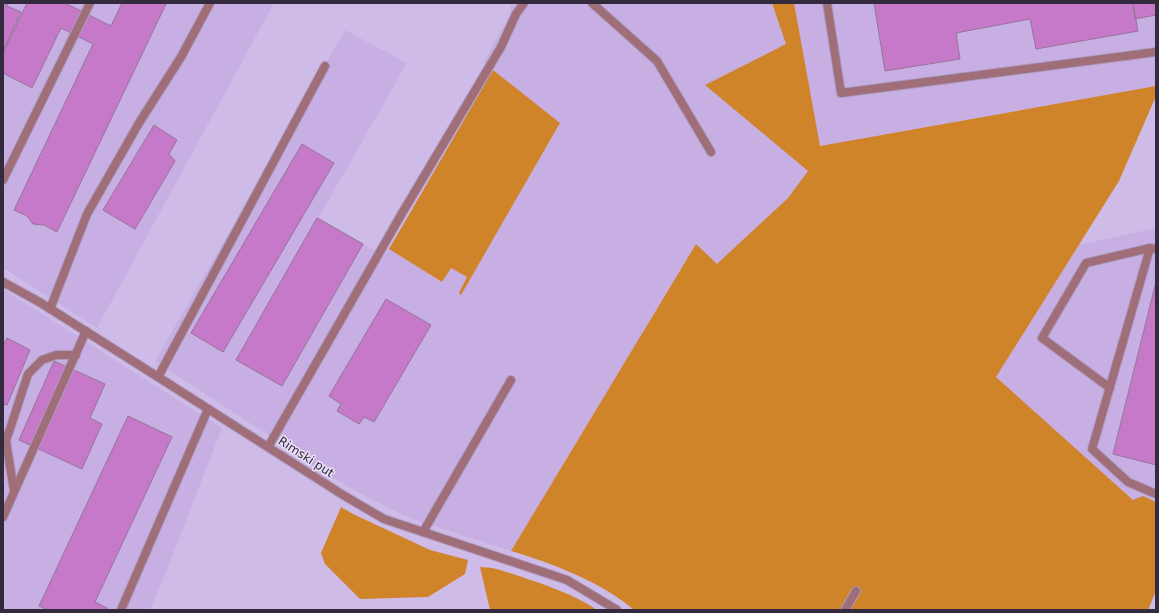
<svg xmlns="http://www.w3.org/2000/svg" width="1159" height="613" viewBox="0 0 1159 613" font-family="'DejaVu Sans',sans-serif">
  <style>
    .built { fill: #c7afe3 }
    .green { fill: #d0842a }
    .building { fill: #c579c8; stroke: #967497 }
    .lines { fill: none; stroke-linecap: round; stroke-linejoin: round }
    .lane-casing { stroke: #ad9bc2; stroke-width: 10 }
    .street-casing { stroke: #ad9bc2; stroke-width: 10 }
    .lane { stroke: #9f6e78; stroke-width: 8 }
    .street { stroke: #9f6e78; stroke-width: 8 }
    .labels { text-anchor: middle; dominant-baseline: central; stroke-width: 3; stroke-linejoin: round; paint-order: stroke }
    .street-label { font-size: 12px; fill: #332b3d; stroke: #ebe1f8 }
  </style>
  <rect width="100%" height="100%" fill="#cfbbe8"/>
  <path class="built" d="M3 3H274L97 328 3 268Z
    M510 3H772L787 44 706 85 808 171 788 198 717 265 696 244 511 551 409 518 357 492 337 480 155 361 345 30 407 63 319 217 384 256 389 249 442 282 451 267 467 277 459 293 560 123 483 63 511 13Z
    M794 3H1156V86L819 146Z
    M1156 228V520L995 377 1079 245Z
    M3 289 222 428 165 575 150 610H3Z"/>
  <path class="green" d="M772 3H794L820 146 1156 86V96L1119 181 996 377 1133 500 1143 496 1156 502V591L1148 610H634C602 582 551 563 511 551L696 244 717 264 788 198 808 171 705 85 786 44Z
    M493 70 560 123 461 295 459 293 467 277 451 268 442 282 389 249Z
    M341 507 353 514 430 550 468 560 465 574 428 597 360 599 325 564 321 553Z
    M480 567C494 567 506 572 519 576 545 585 574 594 597 610H490Z"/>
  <path class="building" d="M3 3H8L7 6 21 12 3 51Z
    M27 3H65L111 26 122 3H163L166 4 57 232 44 225 33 224 27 216 14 210 93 44 61 28 32 88 3 73V53Z
    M874 3H1133L1138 31 1036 49 1030 19 956 33 960 59 885 71Z
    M1133 3H1156V15L1135 19Z
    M154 125 177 140 169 154 175 161 135 229 103 210Z
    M302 144 334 163 223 352 191 333Z
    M317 218 363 244 282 386 236 360Z
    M1156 282V465L1113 454Z
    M386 299 431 325 374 422 364 417 359 424 337 411 341 404 329 396Z
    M7 338 30 350 7 405 3 404V346Z
    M54 361 105 384 90 418 102 424 82 469 19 440Z
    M128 416 172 437 95 602 107 608V610H48L39 606Z"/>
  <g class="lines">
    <defs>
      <path id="lane" d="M592 3 657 61 711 152
        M827 3 841 93 1156 52
        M3 180 90 3
        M1156 249 1150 248 1092 449 1128 482 1156 494
        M50 309 87 214 139 123 181 57 210 3
        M158 377 325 66
        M1110 388 1042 338 1086 263 1150 248
        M268 447 401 215 501 47 516 14 524 3
        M14 491 6 441 28 374 42 360 56 355H76
        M3 517 86 331
        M423 532 511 380
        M121 610 208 409
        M845 610 856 591"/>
      <path id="street" d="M3 282 41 303 158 377 343 495 384 519 567 580 617 610"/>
    </defs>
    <use href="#lane" class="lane-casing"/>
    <use href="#street" class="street-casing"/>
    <use href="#lane" class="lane"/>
    <use href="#street" class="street"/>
  </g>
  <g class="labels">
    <g class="street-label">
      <text transform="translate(306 457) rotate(33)">Rimski put</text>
    </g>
  </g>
  <rect width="1159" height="613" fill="none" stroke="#332b3d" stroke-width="8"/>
</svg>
